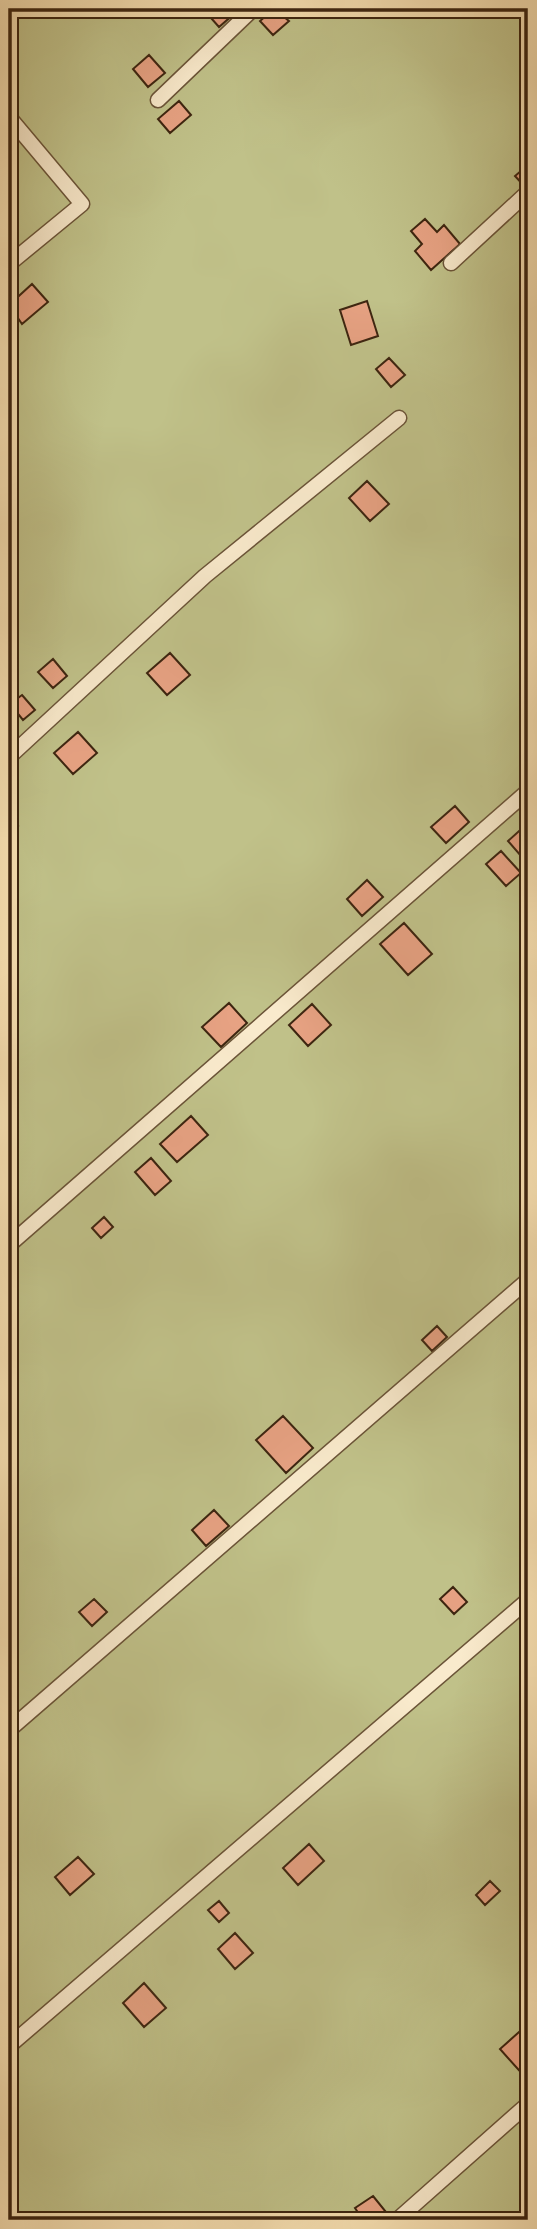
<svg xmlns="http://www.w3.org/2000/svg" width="537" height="2229" viewBox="0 0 537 2229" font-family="Alegreya,serif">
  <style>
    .green { fill: #c0c189; stroke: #7e734c; stroke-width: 2 }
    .building { fill: #e7a283; stroke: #3d2510; stroke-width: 2 }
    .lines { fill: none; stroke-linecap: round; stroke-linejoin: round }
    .service-casing { stroke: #6b5438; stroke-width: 17 }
    .service { stroke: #f9eacc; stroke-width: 14 }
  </style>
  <rect width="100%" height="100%" fill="#f6dfb1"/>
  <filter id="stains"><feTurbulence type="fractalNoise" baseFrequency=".00286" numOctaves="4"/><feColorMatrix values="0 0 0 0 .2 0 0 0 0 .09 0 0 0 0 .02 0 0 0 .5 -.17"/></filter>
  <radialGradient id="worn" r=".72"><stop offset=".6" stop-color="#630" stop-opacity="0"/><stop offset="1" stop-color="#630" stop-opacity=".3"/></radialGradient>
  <path class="green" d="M9 9H528V2220H9Z"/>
  <path class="building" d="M203 9H232L235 13 219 27Z
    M274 9 289 21 273 35 260 21Z
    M149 55 165 73 148 87 133 69Z
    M179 101 191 115 170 133 158 119Z
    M528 165V186L526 188 515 176Z
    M425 219 437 232 444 225 460 244 431 270 415 251 422 244 411 231Z
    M32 284 48 302 22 324 9 305Z
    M367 301 378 336 351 345 340 310Z
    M389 358 405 375 391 387 376 369Z
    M367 481 389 504 370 521 349 498Z
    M170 653 190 675 167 695 147 673Z
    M53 659 67 676 53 688 38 672Z
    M22 695 35 710 23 720 10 704Z
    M78 732 97 753 73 774 54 753Z
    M455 806 469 822 446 843 431 827Z
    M9 816 18 826 9 834Z
    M528 823V864L508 841Z
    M501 851 521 873 506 886 486 864Z
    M367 880 383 897 362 916 347 899Z
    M404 923 432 954 408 975 380 944Z
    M229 1003 247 1023 221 1047 202 1027Z
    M312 1004 331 1025 308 1046 289 1025Z
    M191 1116 208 1135 177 1162 160 1144Z
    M151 1158 171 1181 155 1195 135 1172Z
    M104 1217 113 1227 101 1238 92 1228Z
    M437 1326 447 1337 432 1351 422 1340Z
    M283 1416 313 1448 286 1473 256 1440Z
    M214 1510 229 1526 206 1546 192 1530Z
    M453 1587 467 1602 454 1614 440 1599Z
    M94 1599 107 1612 92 1626 79 1612Z
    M309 1844 324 1861 298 1885 283 1868Z
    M78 1857 94 1874 70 1895 55 1877Z
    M490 1881 500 1891 485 1905 476 1895Z
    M219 1901 229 1913 219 1922 208 1910Z
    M235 1933 253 1953 235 1969 218 1949Z
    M144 1983 166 2008 144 2027 123 2003Z
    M528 2024V2077L526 2078 500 2049Z
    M373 2196 386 2212 374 2220H363L355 2208Z"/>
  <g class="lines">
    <defs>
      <path id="service" d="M158 100 253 9
        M9 117 82 204 9 264
        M451 263 528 192
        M9 757 205 576 399 418
        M9 1245 528 791
        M9 1730 528 1280
        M9 2046 528 1600
        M397 2220 528 2104"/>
    </defs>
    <use href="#service" class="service-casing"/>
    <use href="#service" class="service"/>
  </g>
  <rect width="537" height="2229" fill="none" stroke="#f6dfb1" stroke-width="35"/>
  <rect x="10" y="10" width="516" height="2208" fill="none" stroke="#3d2510" stroke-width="3.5"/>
  <rect x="18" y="18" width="502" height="2194" fill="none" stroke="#3d2510" stroke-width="2"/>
  <rect width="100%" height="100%" filter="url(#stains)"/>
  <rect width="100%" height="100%" fill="url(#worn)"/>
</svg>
